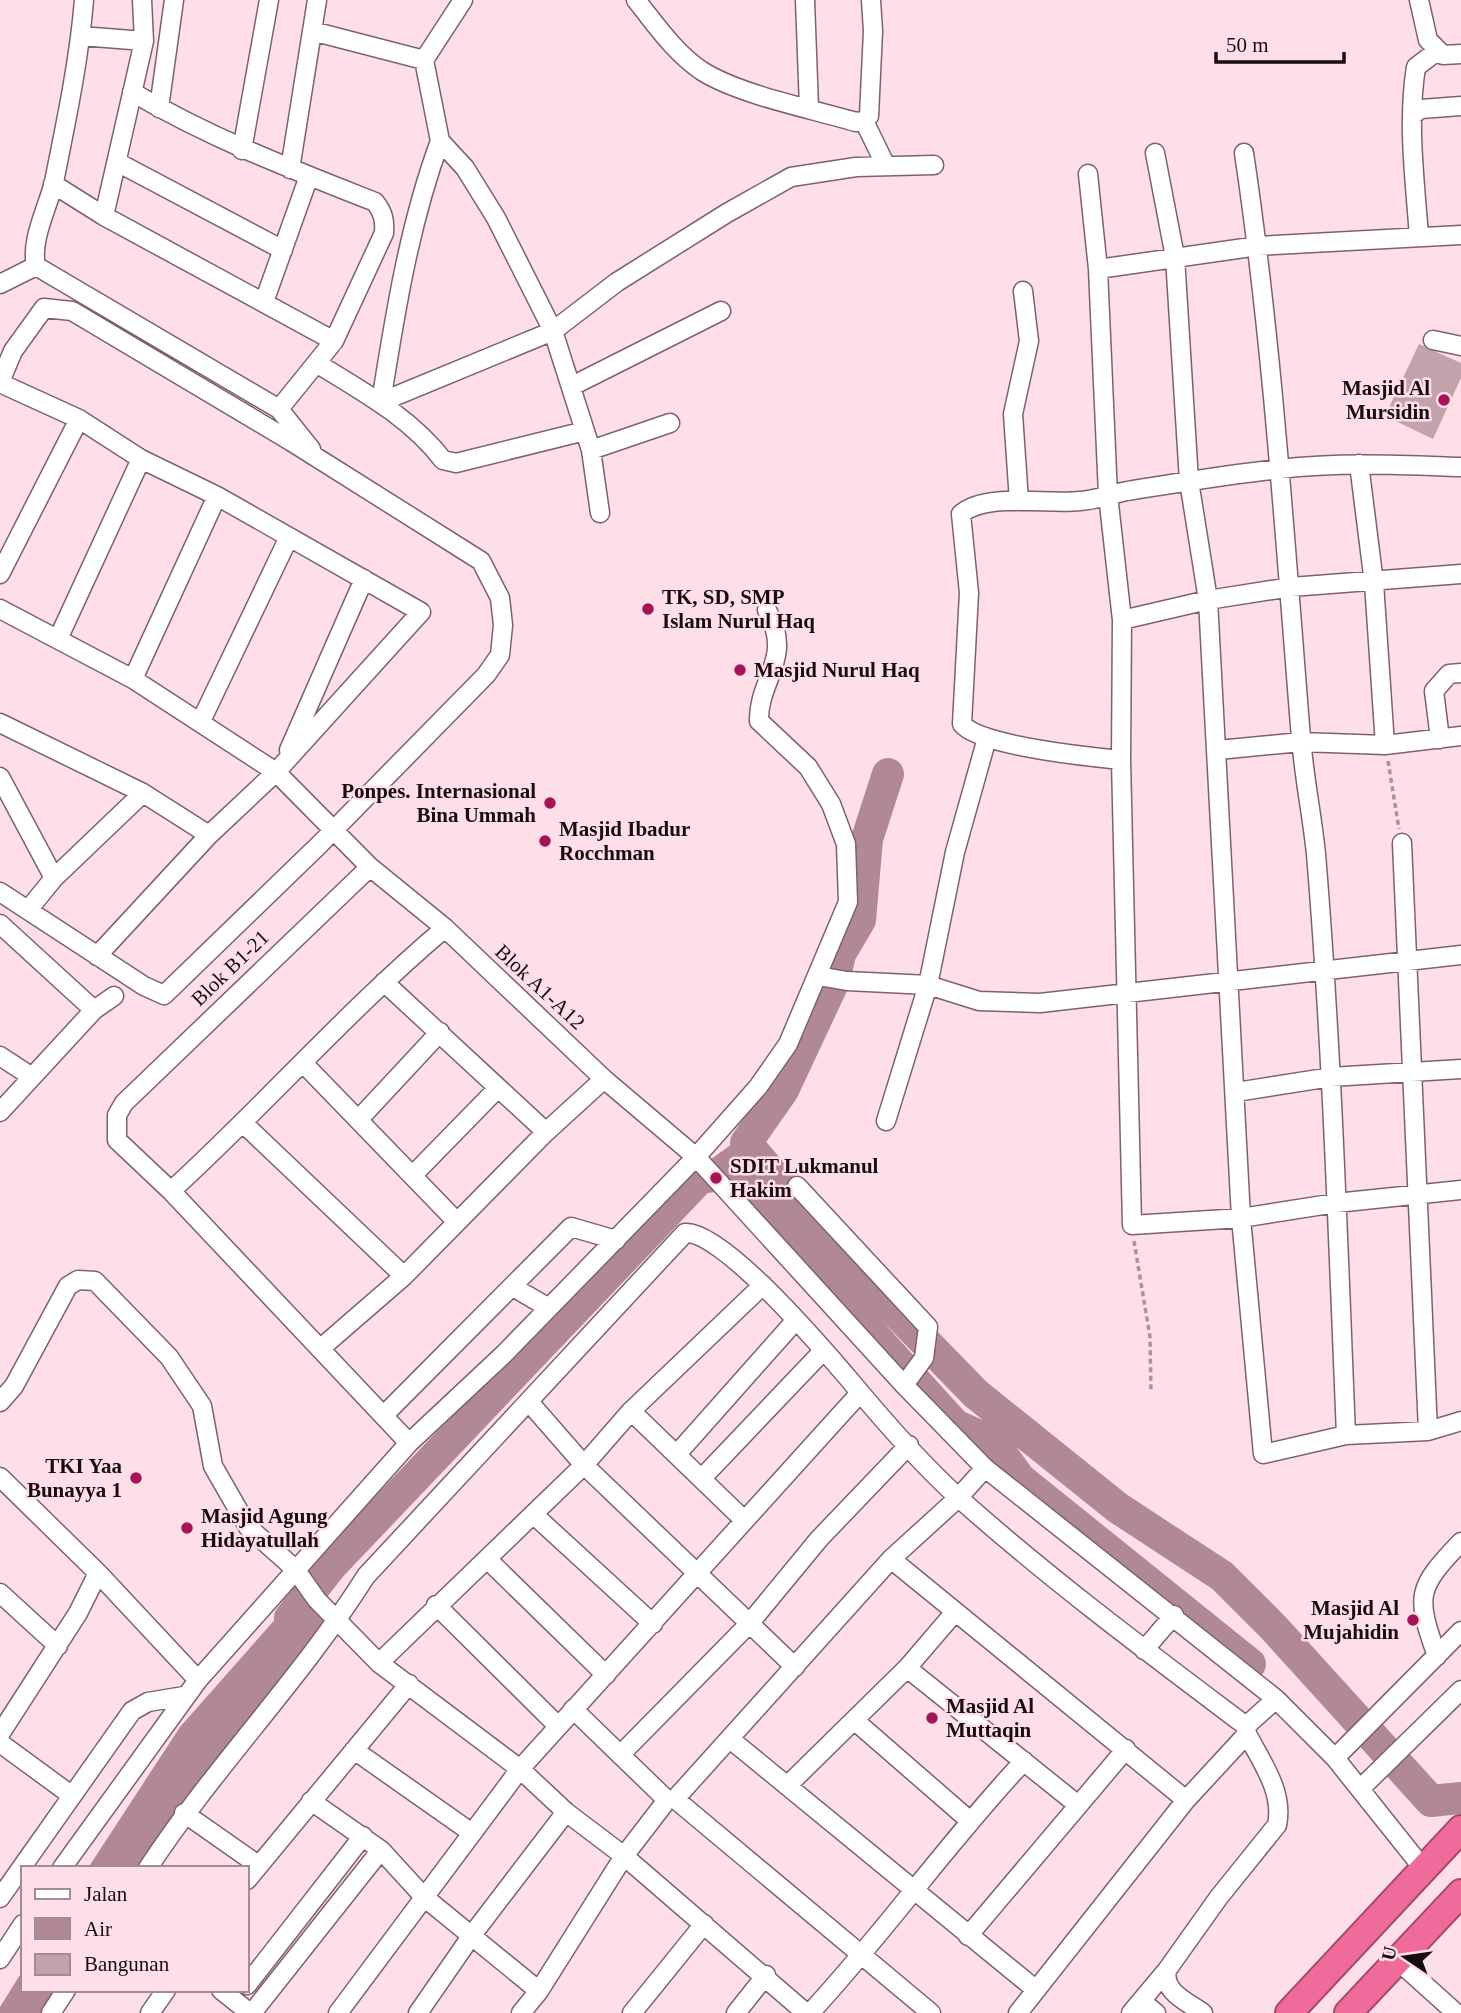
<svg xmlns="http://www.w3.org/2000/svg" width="1461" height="2013" viewBox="0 0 1461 2013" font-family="'Times New Roman',serif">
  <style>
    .water { fill: #b08995 }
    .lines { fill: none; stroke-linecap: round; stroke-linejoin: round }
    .river { stroke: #b08995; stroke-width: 32 }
    .building { fill: #c2a3ac }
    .minor-casing { stroke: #7e626a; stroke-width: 21 }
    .highway-casing { stroke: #a34a6b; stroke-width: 30 }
    .path { stroke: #ac939a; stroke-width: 3.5; stroke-dasharray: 5 3.5; stroke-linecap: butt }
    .minor { stroke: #fff; stroke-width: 18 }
    .highway { stroke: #ee6b9c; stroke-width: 26 }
    .poi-dot { fill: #a31459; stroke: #fedee7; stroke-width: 2.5 }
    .labels { text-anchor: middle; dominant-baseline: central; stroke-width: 5; stroke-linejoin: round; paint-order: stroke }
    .poi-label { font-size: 21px; font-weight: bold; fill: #180e11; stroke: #fedee7; text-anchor: start }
    .street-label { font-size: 21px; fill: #180e11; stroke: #fedee7 }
  </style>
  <rect width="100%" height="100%" fill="#fedee7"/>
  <path class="water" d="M308 1582 335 1609 187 1799 142 1868H88L180 1727Z
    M23 1970V1990H62L47 2013H0V2007Z"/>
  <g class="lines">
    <path class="river" d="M888 774 867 839 860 920 840 954 834 981 783 1090 746 1143 855 1270 976 1394 1118 1508 1222 1576 1273 1627 1431 1801 1461 1798
      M290 1618 331 1566 700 1178 715 1176 740 1158 790 1243 955 1425 993 1442 1020 1479 1250 1664"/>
  </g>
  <path class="building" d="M1419 344 1461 363V378L1433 439 1385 416Z"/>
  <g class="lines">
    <defs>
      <path id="minor" d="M84 0C79 61 66 122 54 182 48 207 30 240 36 266L279 409 311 449
        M636 0C656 25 675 53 702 71 740 95 812 109 856 122L864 121 869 116 873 31 871 0
        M805 0 809 108
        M1419 0 1428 40 1443 55 1461 54
        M312 31 424 60 463 0
        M81 36 144 41
        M424 60 440 141 465 168 496 218 553 331 591 450 600 513
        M132 92C210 138 291 169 375 202 383 212 385 220 384 233L334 341
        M159 108 174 0
        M1414 114 1421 109 1461 106
        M864 121 886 166
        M242 150 269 0
        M1155 153 1175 257 1189 481 1208 600 1241 1218 1263 1454 1346 1435 1428 1431 1461 1421
        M1244 153C1273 347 1285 542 1301 738 1304 777 1312 815 1316 854 1332 1047 1338 1241 1346 1435
        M117 162 283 250
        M290 169 317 0
        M1088 174 1098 269 1108 495 1122 620 1121 760 1132 1225 1241 1218 1336 1203 1461 1190
        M53 184 104 216 334 341 279 409
        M104 216 144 41 142 0
        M1419 237C1415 180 1407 123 1416 67L1436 52
        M1098 269 1258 246 1461 235
        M0 284 36 266
        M264 302 309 176
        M1433 340 1461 346
        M318 364C362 391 411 418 443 460L456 463 585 431
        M0 382 13 351 44 308 72 311 292 442 481 561 500 598 503 625 500 655 486 675 320 844 164 995 144 986 0 892
        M0 383 79 419 141 459 217 496 421 612 276 772 209 835 97 956
        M572 386 721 311
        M381 402 553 331 617 282 727 213 791 177 856 167 934 165
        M381 402C395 314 409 225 440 141
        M591 450 670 423
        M1359 464 1374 583 1385 745
        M1019 501 1013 414 1029 341 1023 291
        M0 574 79 419
        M0 609 133 679 276 772 370 867 445 928 604 1079 696 1157 904 1385 985 1468 1276 1699 1335 1758 1422 1867
        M1122 620 1208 600 1291 587 1461 574
        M58 639 141 459
        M133 679 217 496
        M201 721 289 537
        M0 723 143 793 209 835
        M1440 739 1434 691 1449 674 1461 673
        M289 750 364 579
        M1218 750 1301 742 1385 745 1461 736
        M1121 760C1090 757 980 746 962 724L969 593 961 514C986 492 1048 505 1080 501 1096 500 1112 494 1127 491 1178 483 1229 474 1280 469 1340 462 1401 465 1461 467
        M0 777 54 878
        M1402 843 1428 1431
        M370 867 124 1103 117 1115V1140L171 1191 409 1443
        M28 910 54 878 143 793
        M0 924 94 1010
        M818 976 847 981 928 985 979 1001 1040 1003 1461 955
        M384 982 546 1132
        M0 1056 32 1077
        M304 1064 457 1222
        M1236 1092 1331 1077 1461 1069
        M0 1112 94 1010 114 996
        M359 1119 440 1032
        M886 1121 928 985 955 852 987 738
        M244 1124 404 1276
        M413 1175 497 1089
        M797 1186 928 1327 924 1358 904 1385
        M171 1191C264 1106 348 1010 445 928
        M513 1287 549 1308
        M321 1348 404 1276 546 1132 604 1079
        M0 1402 14 1386 68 1286 78 1280 95 1281 169 1357 202 1406 213 1466 248 1527 295 1569 317 1600 379 1663 520 1769 566 1812 624 1856 806 2013
        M529 1402 584 1465 795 1667
        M631 1411 743 1519
        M385 1414 571 1227 616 1240
        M677 1454 796 1320
        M0 1477 98 1573 198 1680
        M703 1477 824 1350
        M533 1514 653 1624
        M487 1559 606 1675
        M891 1559 1186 1800
        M0 1593 58 1646
        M436 1605 558 1726
        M1144 1650 1174 1615
        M1437 1656C1415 1595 1417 1588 1461 1542
        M379 1663 584 1465 631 1411 763 1285
        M907 1668 1078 1805
        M573 1709 667 1800
        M854 1720 969 1820
        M0 1734 78 1613 98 1573
        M730 1739 1035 1989
        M0 1743 71 1795
        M354 1750 472 1833
        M620 1755 749 1624 819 1539 909 1445
        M1335 1758 1461 1631
        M787 1786 907 1668 955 1612
        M1360 1789 1461 1690
        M675 1799 931 2013
        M311 1801 381 1850 424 1897 539 1991
        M184 1813 258 1865
        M62 1868 198 1680 409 1443 504 1354 696 1157 758 1087 788 1044 848 902 846 844 831 804 808 767 759 721C758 679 794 659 767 610
        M148 1868C215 1766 301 1679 366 1576L685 1233C721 1229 823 1349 848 1378 882 1419 920 1463 960 1499 1051 1580 1149 1653 1246 1726
        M247 1880 409 1684
        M0 1898 132 1711 148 1702 184 1696
        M968 1936 1126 1749
        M0 1959 23 1924
        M1397 1960 1456 2013
        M247 1985 363 1836
        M221 1990 250 2013
        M1141 2001 1156 2013
        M51 2013 66 1990
        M150 2013 166 1990
        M252 2013 381 1850
        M338 2013 520 1769 860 1393
        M418 2013 472 1935 566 1812
        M521 2013 539 1991 624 1856 667 1800 675 1799 891 1559 958 1498 985 1468
        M632 2013 704 1924
        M736 2013 766 1975
        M810 2013C885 1932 948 1842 1024 1761
        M1018 2013 1186 1800 1247 1734 1246 1726 1276 1699
        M1131 2013 1167 1970
        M1203 2013C1188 2002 1162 1992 1167 1970L1219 1897 1277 1825C1284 1792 1262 1763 1247 1734"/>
      <path id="highway" d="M1289 2013 1461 1829
        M1348 2013 1461 1893"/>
    </defs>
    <use href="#minor" class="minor-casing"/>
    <use href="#highway" class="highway-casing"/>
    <path class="path" d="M1388 761 1399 829
      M1134 1241 1150 1337 1151 1392"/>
    <use href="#minor" class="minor"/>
    <use href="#highway" class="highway"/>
  </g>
  <g class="poi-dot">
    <circle cx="1444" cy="400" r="7"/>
    <circle cx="648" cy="609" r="7"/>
    <circle cx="740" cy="670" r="7"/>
    <circle cx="550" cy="803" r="7"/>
    <circle cx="545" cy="841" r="7"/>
    <circle cx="716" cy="1178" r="7"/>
    <circle cx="136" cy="1478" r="7"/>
    <circle cx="187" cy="1528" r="7"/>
    <circle cx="1413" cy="1620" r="7"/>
    <circle cx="932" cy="1718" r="7"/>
  </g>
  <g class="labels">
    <g class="poi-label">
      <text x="1430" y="388" text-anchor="end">Masjid Al<tspan x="1430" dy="24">Mursidin</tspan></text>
      <text x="662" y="597">TK, SD, SMP<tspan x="662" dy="24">Islam Nurul Haq</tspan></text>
      <text x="754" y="670">Masjid Nurul Haq</text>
      <text x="536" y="791" text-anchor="end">Ponpes. Internasional<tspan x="536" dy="24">Bina Ummah</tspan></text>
      <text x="559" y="829">Masjid Ibadur<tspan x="559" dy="24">Rocchman</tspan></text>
      <text x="730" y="1166">SDIT Lukmanul<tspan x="730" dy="24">Hakim</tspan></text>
      <text x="122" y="1466" text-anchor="end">TKI Yaa<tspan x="122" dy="24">Bunayya 1</tspan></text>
      <text x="201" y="1516">Masjid Agung<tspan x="201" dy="24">Hidayatullah</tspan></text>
      <text x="1399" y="1608" text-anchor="end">Masjid Al<tspan x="1399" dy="24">Mujahidin</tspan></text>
      <text x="946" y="1706">Masjid Al<tspan x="946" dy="24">Muttaqin</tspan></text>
    </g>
    <g class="street-label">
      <text transform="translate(230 968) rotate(-44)">Blok B1-21</text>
      <text transform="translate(540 987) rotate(43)">Blok A1-A12</text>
    </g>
  </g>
  <rect x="21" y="1866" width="228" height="126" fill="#fedee7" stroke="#a28b91" stroke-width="2"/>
  <rect x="35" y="1889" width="35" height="10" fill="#ffffff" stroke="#a28b91" stroke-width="2"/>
  <text x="84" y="1901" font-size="21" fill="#180e11">Jalan</text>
  <rect x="35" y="1918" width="35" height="21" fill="#b08995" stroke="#a28b91" stroke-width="2"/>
  <text x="84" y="1936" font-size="21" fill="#180e11">Air</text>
  <rect x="35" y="1954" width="35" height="21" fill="#c2a3ac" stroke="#a28b91" stroke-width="2"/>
  <text x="84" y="1971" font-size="21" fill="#180e11">Bangunan</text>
  <g transform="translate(1405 1957) rotate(283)" stroke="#fedee7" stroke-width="5" paint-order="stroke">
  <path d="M0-5L12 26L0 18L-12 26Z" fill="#180e11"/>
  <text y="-10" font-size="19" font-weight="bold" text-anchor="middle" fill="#180e11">U</text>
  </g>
  <path d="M1216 52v10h128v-10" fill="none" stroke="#180e11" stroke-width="3.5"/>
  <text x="1226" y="52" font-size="21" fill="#180e11" stroke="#fedee7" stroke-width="5" paint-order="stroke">50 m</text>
</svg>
